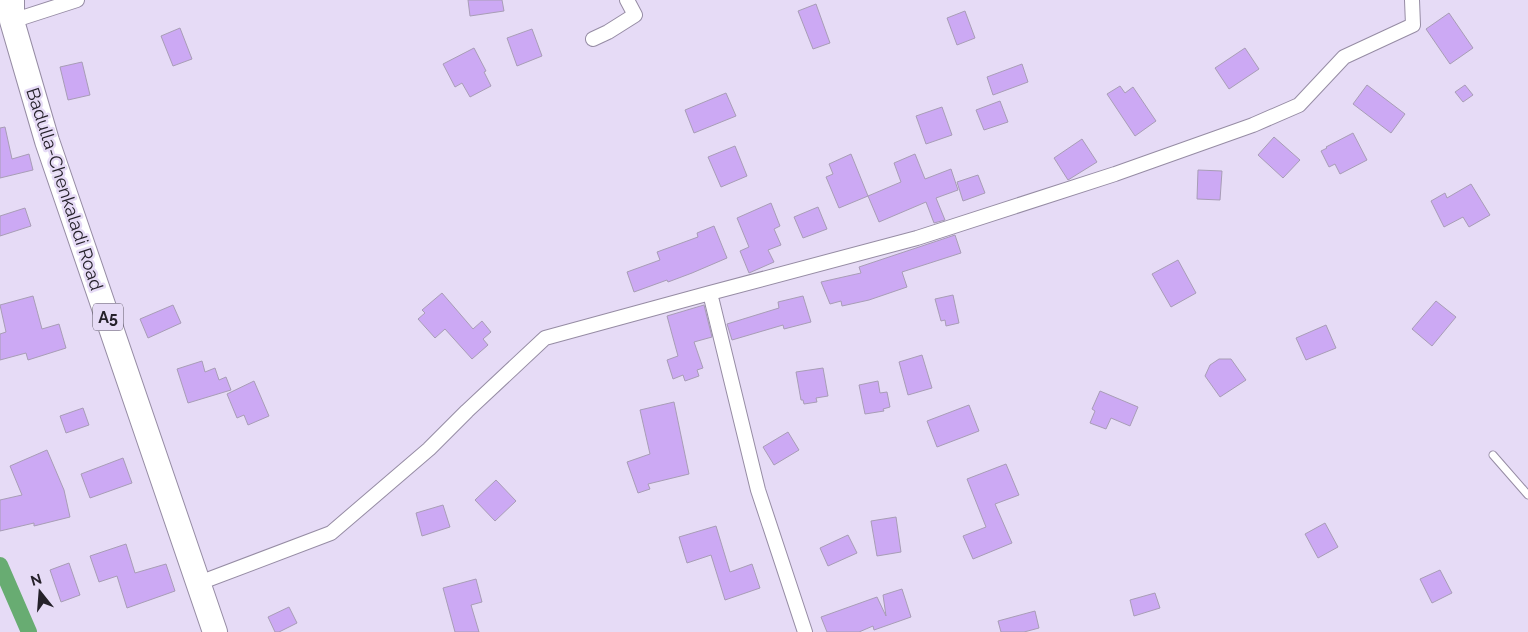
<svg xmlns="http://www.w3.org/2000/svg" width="1528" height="632" viewBox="0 0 1528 632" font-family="Raleway,sans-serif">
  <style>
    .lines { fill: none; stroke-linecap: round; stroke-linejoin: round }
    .canal { stroke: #68ac72; stroke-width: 16 }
    .building { fill: #cca9f4; stroke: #a89db6 }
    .service-casing { stroke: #968ca4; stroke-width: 9 }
    .minor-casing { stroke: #968ca4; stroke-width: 16 }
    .trunk-casing { stroke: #968ca4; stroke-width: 26 }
    .service { stroke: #fff; stroke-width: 7 }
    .minor { stroke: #fff; stroke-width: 14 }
    .trunk { stroke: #fff; stroke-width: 24 }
    .labels { text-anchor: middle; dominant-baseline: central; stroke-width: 5; stroke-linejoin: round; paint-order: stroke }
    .shield { fill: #e6dbf6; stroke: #5f5967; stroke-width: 1 }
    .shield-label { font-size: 16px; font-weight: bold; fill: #25212a }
    .street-label { font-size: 18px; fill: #25212a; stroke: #e6dbf6 }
  </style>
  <rect width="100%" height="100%" fill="#e6dbf6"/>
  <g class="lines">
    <path class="canal" d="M0 565 29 632"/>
  </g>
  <path class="building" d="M468 0H502L504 11 470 16Z
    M816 4 830 43 813 49 798 11Z
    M965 11 975 38 957 45 947 18Z
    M1449 13 1473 48 1450 64 1426 29Z
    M180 28 192 59 173 66 161 36Z
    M532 29 542 56 517 66 507 38Z
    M474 48 486 71 484 72 491 86 470 97 462 83 455 87 443 64Z
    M1245 48 1259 69 1229 89 1215 68Z
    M82 62 90 95 68 100 60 67Z
    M1022 64 1028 82 993 95 987 77Z
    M1367 85 1405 114 1391 133 1353 104Z
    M1465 85 1473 95 1463 102 1455 92Z
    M1120 86 1125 93 1133 87 1156 121 1135 136 1107 94Z
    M726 93 736 116 694 133 685 110Z
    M1000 101 1008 122 984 130 976 110Z
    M942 107 952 135 926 144 916 116Z
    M5 127 12 159 29 154 33 170 0 178V128Z
    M1353 133 1367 160 1340 174 1335 164 1329 167 1321 151 1327 148 1326 147Z
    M1274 137 1300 160 1283 178 1258 155Z
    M1082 139 1097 162 1068 180 1054 158Z
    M735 146 747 176 721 187 708 157Z
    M851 154 868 196 839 208 826 177 833 174 829 164Z
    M915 154 925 179 951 169 958 190 936 198 945 220 934 223 926 202 879 222 868 196 901 182 894 163Z
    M1198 170 1222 171 1220 200 1197 199Z
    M978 175 985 193 963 201 957 182Z
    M1471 184 1490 215 1469 227 1463 217 1444 227 1431 201 1445 193 1447 198Z
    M771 203 780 226 774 229 781 245 768 250 774 262 749 273 740 251 749 247 737 218Z
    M818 207 827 229 803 238 794 217Z
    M25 208 31 226 0 236V216Z
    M714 226 727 258 692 273 668 282 667 280 634 292 627 272 660 260 657 252 698 237 697 233Z
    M955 235 961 253 902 272 907 287 869 300 842 306 841 301 830 304 821 282 861 273 859 267Z
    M1178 260 1196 293 1171 307 1152 274Z
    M442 293 473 329 482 321 491 332 483 339 488 345 472 359 445 329 435 338 418 319 425 313 422 310Z
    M953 295 959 323 946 326 945 320 941 321 935 299Z
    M33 296 42 329 59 324 66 348 28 360 26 353 0 360V334L6 332 0 305Z
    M803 296 811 322 784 329 783 325 732 340 727 324 779 308 778 302Z
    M1436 301 1456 317 1432 346 1412 329Z
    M173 305 181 323 148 338 140 319Z
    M704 305 712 337 694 342 703 368 697 370 699 376 685 381 683 375 673 379 667 360 678 356 667 316Z
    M1326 325 1336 348 1306 360 1296 338Z
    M922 355 932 388 908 395 899 362Z
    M1219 359H1231L1246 380 1220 397 1205 376 1210 365Z
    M202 361 205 372 215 368 219 380 226 377 231 390 188 403 177 369Z
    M823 368 828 396 816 398 817 402 804 404 803 400H801L796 372Z
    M254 381 269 416 248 425 244 415 237 418 227 394Z
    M878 381 880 393 887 392 890 407 883 409 884 411 865 414 859 385Z
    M1100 391 1138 407 1130 426 1111 418 1106 429 1090 423 1095 411 1092 409Z
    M674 402 689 474 648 484 650 489 638 493 627 462 650 454 640 410Z
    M969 405 979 431 937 447 927 421Z
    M83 408 89 425 66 433 60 416Z
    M788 432 799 450 774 465 763 447Z
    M47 450 64 490 70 517 34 526V523L0 531V500L22 495 10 466Z
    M123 458 132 483 90 498 81 474Z
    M1006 464 1019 495 995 504 1012 543 973 559 963 536 986 527 967 479Z
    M496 480 516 501 495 521 475 500Z
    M443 505 450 527 422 536 416 513Z
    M896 517 901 552 877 556 871 521Z
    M1325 523 1338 547 1318 558 1305 534Z
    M716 526 730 572 752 564 760 588 725 600 711 555 687 563 679 537Z
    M848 535 857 553 828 566 820 548Z
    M126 544 135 573 166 564 175 591 127 608 117 576 99 582 90 556Z
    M69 563 80 595 61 602 50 570Z
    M1440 570 1452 593 1432 603 1420 579Z
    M476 579 482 602 471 605 479 632H455L443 588Z
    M902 589 911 617 874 630 873 626 859 632H827L821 617 877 597 886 616 883 595Z
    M1155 593 1160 608 1134 616 1130 600Z
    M289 607 297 623 279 632H275L268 617Z
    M1035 611 1039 628 1024 632H1001L998 621Z"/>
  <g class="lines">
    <defs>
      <path id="service" d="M1493 455 1528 495"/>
      <path id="minor" d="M12 21 77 0
        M593 39 608 32 635 15 627 0
        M710 293 758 490 805 632
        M199 583 331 533 429 449 467 411 545 338 710 293 917 238 1115 174 1253 125 1299 105 1344 57 1413 25 1412 0"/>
      <path id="trunk" d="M12 0V21L47 141 215 632"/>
    </defs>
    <use href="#service" class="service-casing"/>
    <use href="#minor" class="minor-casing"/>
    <use href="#trunk" class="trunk-casing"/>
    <use href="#service" class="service"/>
    <use href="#minor" class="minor"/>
    <use href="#trunk" class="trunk"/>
  </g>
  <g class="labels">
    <rect class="shield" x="93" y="303.5" width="30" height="27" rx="4"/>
    <g class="shield-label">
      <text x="108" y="317">A5</text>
    </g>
    <g class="street-label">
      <text transform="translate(65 189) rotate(72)">Badulla-Chenkaladi Road</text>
    </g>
  </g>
  <g transform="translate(40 592) rotate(343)" stroke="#e6dbf6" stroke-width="4" paint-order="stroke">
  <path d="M0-4L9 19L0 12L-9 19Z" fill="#25212a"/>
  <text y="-8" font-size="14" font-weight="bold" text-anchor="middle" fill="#25212a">N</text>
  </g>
</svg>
